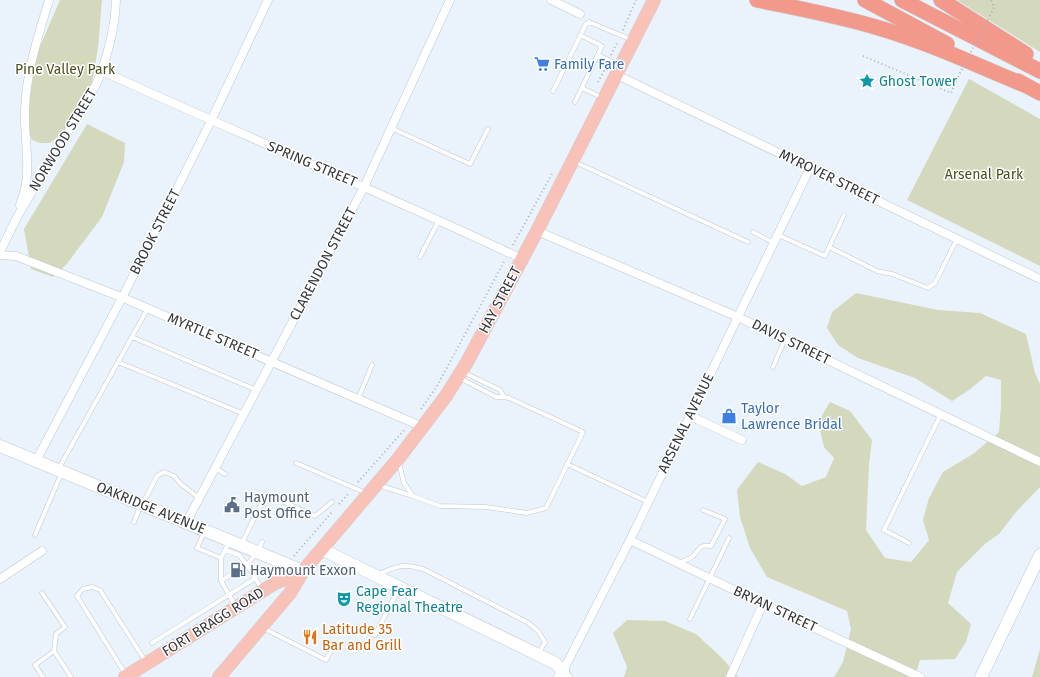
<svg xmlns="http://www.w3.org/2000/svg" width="1040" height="677" viewBox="0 0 1040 677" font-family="'Fira Sans',sans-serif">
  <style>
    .green { fill: #d4d8bc }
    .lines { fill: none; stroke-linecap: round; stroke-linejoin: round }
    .lane-casing { stroke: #bec7cf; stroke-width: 5 }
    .street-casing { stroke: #bec7cf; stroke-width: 9 }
    .secondary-casing { stroke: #bec7cf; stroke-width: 13 }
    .primary-casing { stroke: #cecfd0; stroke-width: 14 }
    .highway-casing { stroke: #cecfd0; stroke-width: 16 }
    .path { stroke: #adb4bc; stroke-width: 2; stroke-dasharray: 1 3; stroke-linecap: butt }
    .lane { stroke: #fff; stroke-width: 4 }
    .street { stroke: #fff; stroke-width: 8 }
    .secondary { stroke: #fff; stroke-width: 12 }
    .primary { stroke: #f8c2b9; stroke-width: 13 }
    .highway { stroke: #f3998b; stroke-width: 15 }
    .path-bridge { stroke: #adb4bc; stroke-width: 2; stroke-dasharray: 1 3; stroke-linecap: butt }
    .labels { text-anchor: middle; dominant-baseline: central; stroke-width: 3; stroke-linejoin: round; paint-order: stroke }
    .shop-label { font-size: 14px; fill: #366cbe; stroke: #fff; text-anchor: start }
    .park-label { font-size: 14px; fill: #4b4f1d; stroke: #fff }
    .culture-label { font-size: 14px; fill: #0d838f; stroke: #fff; text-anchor: start }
    .street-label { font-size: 14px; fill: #34373b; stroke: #fff }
    .service-label { font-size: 14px; fill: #4e5e75; stroke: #fff; text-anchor: start }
    .food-label { font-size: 14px; fill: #c56008; stroke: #fff; text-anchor: start }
  </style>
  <rect width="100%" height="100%" fill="#eaf3fc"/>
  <path class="green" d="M60 0H102L98 48 92 82 81 104 64 132 50 143H40L32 140 29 133V96L38 51Z
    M957 0H1040V52Z
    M969 79 1040 119V266L907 200Z
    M87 124 125 143 124 162 102 217 66 265 53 277 31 269 24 229Z
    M856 293 938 310 980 313 1026 334 1035 373 1040 384V487L1016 512 999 534 986 543 957 572 948 603 971 624 966 642 955 659 920 660 915 677H834L843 662 851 629 847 611 767 577 750 548 740 517 737 490 758 462 785 474 802 486 826 477 834 458 824 447 818 422 830 402 850 411 872 440 869 464 866 530 885 558 911 562 929 540 923 520 929 498 943 472 973 454 999 432 1001 405V380L986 376 969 390 952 401 915 378 858 358 838 345 827 328 832 312Z
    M627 620 665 621 696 634 723 659 738 677H624L627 667 613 633Z
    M1040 649V677H1032Z"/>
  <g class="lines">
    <defs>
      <path id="lane" d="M598 55 619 65
        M582 88 603 98
        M553 91 586 24 589 22 632 40
        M575 102 602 46 580 35
        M391 128 470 164 488 129
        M575 162 748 242
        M753 232 774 243
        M778 235 825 256 844 215
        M829 247 877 271 892 274 928 288 935 283 957 239
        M420 257 439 220
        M132 337 256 390
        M118 362 244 414
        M773 367 785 339
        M460 378 496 397H504L500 390 463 372
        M358 399 372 365
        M296 463 366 493
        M567 464 648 502
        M59 468 148 308
        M215 468 225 474
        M378 485 413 496 404 483 399 463
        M413 496 440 506 486 507 527 513 546 508 583 432 509 398 504 397
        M284 502 315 516 332 502
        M134 522 141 504 147 496 157 476 164 472 174 476 181 484 199 498
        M204 533 197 548 221 558
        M35 535 62 472
        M909 543 884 530 941 414
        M241 545 266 494
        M225 550 239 555 247 565 244 566
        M678 563C682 561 689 560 693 556 700 550 698 544 711 546L725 519 703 510
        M232 574 221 581 235 605
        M379 574C397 566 404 563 423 569L527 622 538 631 545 642 539 653
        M221 581V558L229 542
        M262 589 247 565 257 552 262 542
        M42 593 65 627 56 634 54 651 35 665 43 677
        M690 619 729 538
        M357 627 375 635 399 588
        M263 628 326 660 334 645
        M152 643 256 578
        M54 651 71 677
        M126 675 77 596 83 589 92 587 100 590 146 662"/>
      <path id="street" d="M551 0 580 14
        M102 71C241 135 383 193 522 259
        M617 75 1040 279
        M20 205C22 198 25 191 26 184 30 160 24 135 25 111 26 72 38 37 49 0
        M537 231 738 317 1040 462
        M0 252 17 217 96 85C107 58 115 30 116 0
        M0 255 16 256 121 297 423 427
        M690 416 742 440
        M36 461 125 292 211 121 268 0
        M186 523 364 187 450 0
        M630 540 763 604 920 677
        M0 579 42 551
        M568 677 563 671 630 540 810 168
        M730 677 763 604"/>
      <path id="secondary" d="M0 446 303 571
        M321 549 555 663 563 671 560 677
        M981 677 1040 555"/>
      <path id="primary" d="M125 677 275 583 303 571
        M219 677 290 593 303 571 398 459 446 396 466 364 537 231 654 0"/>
      <path id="highway" d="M757 0C798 8 839 16 879 28 930 43 978 66 1027 86
        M865 0 947 44
        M902 0 1040 71
        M941 0 1026 54
        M1018 81 1040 93"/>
    </defs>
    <use href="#lane" class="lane-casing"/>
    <use href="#street" class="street-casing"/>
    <use href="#secondary" class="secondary-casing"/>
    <use href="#primary" class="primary-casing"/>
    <use href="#highway" class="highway-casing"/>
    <path class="path" d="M990 16 994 7 991 0
      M623 30 636 0
      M611 55 618 41
      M863 56 951 93 958 77
      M598 82 606 67
      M513 245 553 172
      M421 409 437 386 505 260
      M358 482 406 428
      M339 504 349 493
      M294 556 332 512"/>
    <use href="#lane" class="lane"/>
    <use href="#street" class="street"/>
    <use href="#secondary" class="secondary"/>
    <use href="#primary" class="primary"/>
    <use href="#highway" class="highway"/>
    <path class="path-bridge" d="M958 77 988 19"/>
  </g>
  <defs>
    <symbol id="supermarket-bare" viewBox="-9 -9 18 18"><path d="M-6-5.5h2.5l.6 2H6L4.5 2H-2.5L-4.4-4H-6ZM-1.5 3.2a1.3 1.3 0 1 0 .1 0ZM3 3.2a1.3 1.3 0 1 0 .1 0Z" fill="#3f7fe0" stroke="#fff" stroke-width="2.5" paint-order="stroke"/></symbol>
    <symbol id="sight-bare" viewBox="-9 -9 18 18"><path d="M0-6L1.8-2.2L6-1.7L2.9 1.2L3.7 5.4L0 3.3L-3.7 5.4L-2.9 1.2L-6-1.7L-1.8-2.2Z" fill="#0f9aa8" stroke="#fff" stroke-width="2.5" paint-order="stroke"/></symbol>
    <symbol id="shop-bare" viewBox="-9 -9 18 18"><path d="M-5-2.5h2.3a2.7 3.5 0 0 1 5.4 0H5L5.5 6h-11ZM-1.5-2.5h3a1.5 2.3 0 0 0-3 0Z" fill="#3f7fe0" stroke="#fff" stroke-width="2.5" paint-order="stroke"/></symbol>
    <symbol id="civic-bare" viewBox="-9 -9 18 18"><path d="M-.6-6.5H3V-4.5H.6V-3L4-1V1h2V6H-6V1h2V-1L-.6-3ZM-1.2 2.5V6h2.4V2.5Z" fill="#5c6f8a" stroke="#fff" stroke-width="2.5" paint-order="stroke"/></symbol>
    <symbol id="fuel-bare" viewBox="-9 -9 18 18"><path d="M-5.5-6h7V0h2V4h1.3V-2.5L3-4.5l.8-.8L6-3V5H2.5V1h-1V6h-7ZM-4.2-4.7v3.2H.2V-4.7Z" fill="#5c6f8a" stroke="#fff" stroke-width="2.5" paint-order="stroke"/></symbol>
    <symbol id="theatre-bare" viewBox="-9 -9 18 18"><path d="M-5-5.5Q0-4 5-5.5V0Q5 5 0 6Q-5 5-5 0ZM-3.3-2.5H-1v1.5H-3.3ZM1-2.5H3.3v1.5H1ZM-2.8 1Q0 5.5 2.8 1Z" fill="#0f9aa8" stroke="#fff" stroke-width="2.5" paint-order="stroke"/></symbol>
    <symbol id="restaurant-bare" viewBox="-9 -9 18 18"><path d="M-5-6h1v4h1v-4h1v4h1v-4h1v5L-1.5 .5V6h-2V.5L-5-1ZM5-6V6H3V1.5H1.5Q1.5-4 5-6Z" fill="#e8710a" stroke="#fff" stroke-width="2.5" paint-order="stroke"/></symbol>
  </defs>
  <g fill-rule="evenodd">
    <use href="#supermarket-bare" x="531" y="53" width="22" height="22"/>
    <use href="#sight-bare" x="856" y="70" width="22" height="22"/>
    <use href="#shop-bare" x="718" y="405" width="22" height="22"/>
    <use href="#civic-bare" x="221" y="494" width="22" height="22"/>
    <use href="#fuel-bare" x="227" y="559" width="22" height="22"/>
    <use href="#theatre-bare" x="333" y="588" width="22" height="22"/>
    <use href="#restaurant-bare" x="299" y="626" width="22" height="22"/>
  </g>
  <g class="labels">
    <g class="shop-label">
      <text x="554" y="64">Family Fare</text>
      <text x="741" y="408">Taylor<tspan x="741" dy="16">Lawrence Bridal</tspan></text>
    </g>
    <g class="park-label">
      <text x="65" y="69">Pine Valley Park</text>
      <text x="984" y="174">Arsenal Park</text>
    </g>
    <g class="culture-label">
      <text x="879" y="81">Ghost Tower</text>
      <text x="356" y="591">Cape Fear<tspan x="356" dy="16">Regional Theatre</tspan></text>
    </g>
    <g class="street-label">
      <text transform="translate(63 140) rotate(-59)">NORWOOD STREET</text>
      <text transform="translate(312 164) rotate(23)">SPRING STREET</text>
      <text transform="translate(829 177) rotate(26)">MYROVER STREET</text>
      <text transform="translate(155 232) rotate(-63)">BROOK STREET</text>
      <text transform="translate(323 264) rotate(-62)">CLARENDON STREET</text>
      <text transform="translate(500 300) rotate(-62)">HAY STREET</text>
      <text transform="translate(213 336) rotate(23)">MYRTLE STREET</text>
      <text transform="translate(791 342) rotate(26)">DAVIS STREET</text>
      <text transform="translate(686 423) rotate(-64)">ARSENAL AVENUE</text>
      <text transform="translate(151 508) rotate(22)">OAKRIDGE AVENUE</text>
      <text transform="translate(775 609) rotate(25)">BRYAN STREET</text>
      <text transform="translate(213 622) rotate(-32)">FORT BRAGG ROAD</text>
    </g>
    <g class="service-label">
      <text x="244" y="497">Haymount<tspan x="244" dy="16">Post Office</tspan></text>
      <text x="250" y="570">Haymount Exxon</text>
    </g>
    <g class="food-label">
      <text x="322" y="629">Latitude 35<tspan x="322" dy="16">Bar and Grill</tspan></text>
    </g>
  </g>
</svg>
